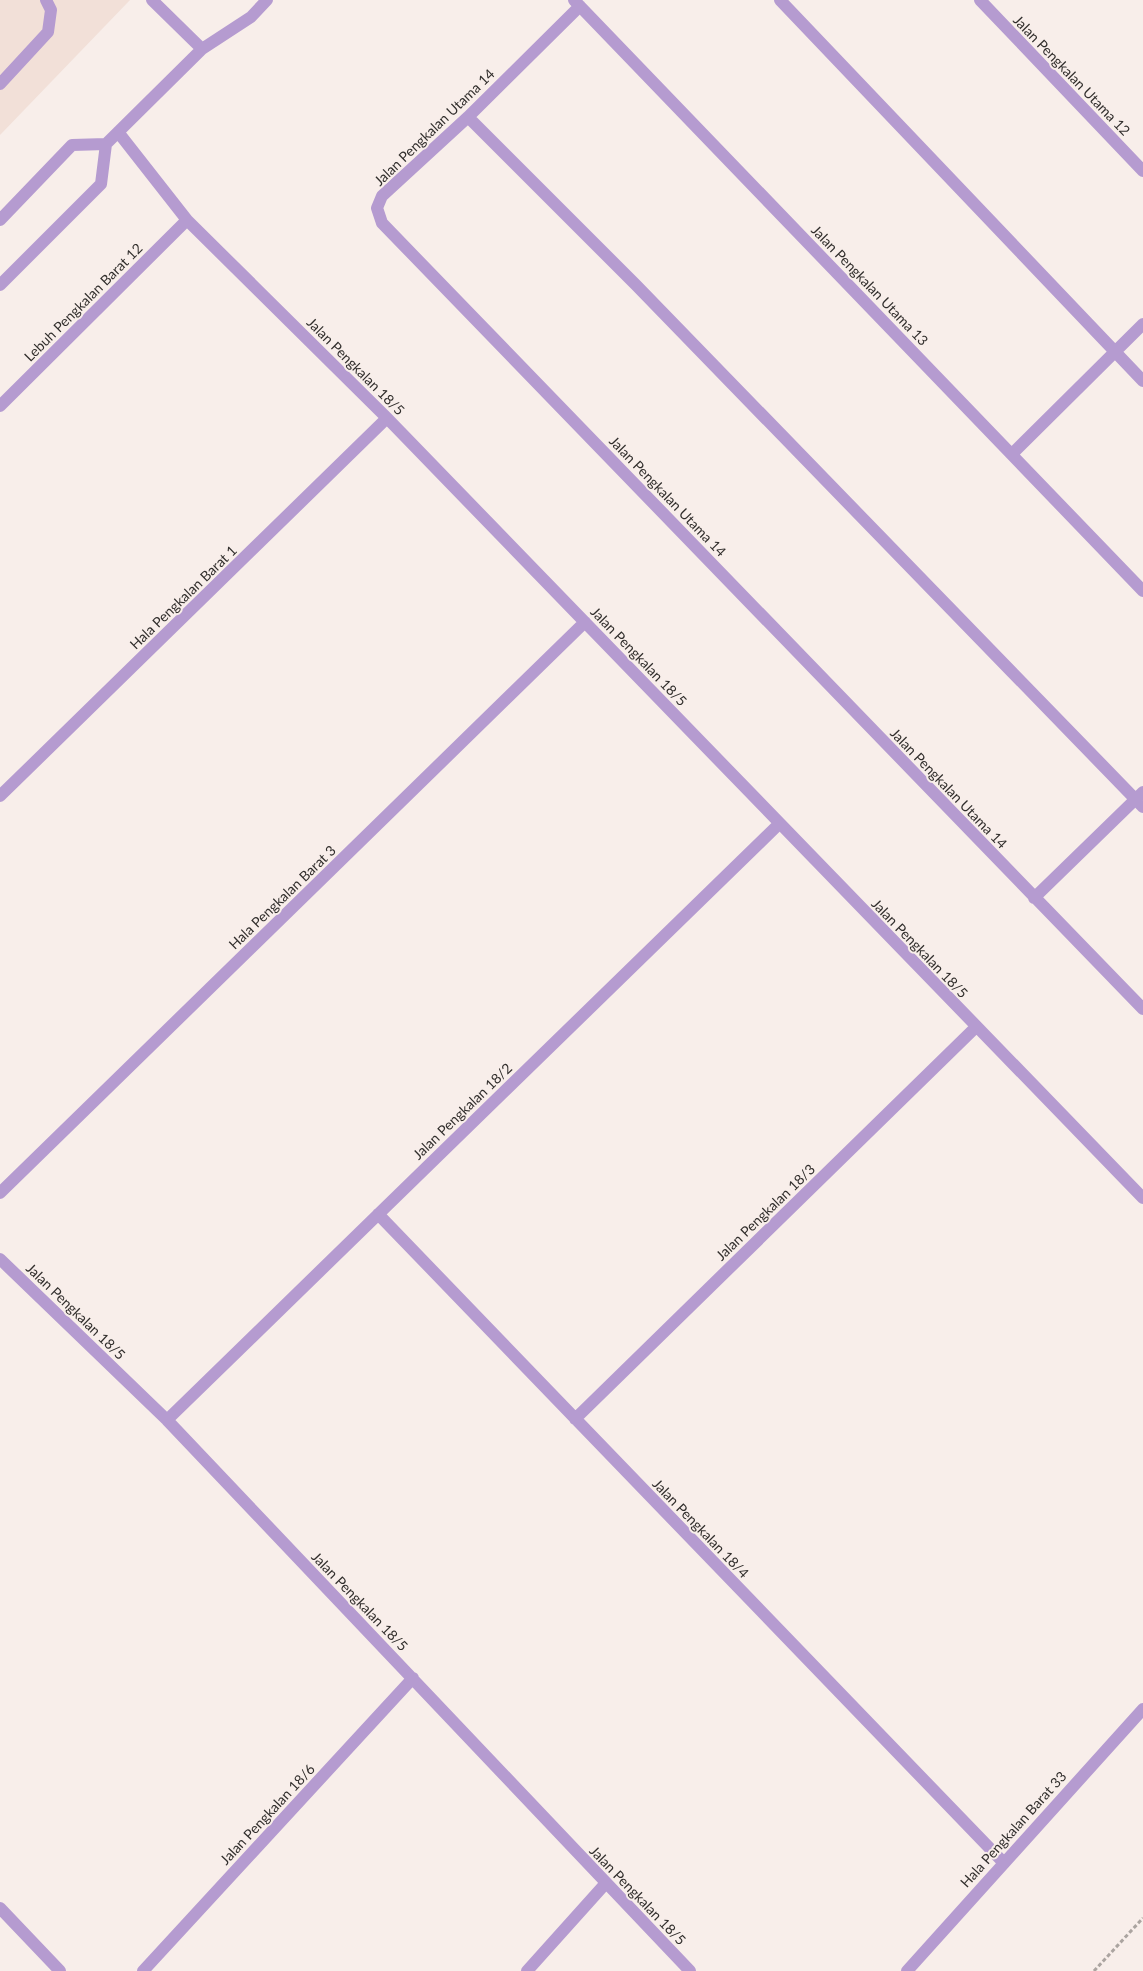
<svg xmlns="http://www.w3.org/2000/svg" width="1143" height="1971" viewBox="0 0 1143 1971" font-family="Lato,sans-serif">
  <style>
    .built { fill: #f2e0d8 }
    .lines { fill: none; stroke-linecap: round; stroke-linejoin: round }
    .path { stroke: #aba4a0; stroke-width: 3; stroke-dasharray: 4 2.5; stroke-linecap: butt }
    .minor { stroke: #b59bd0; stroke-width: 12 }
    .labels { text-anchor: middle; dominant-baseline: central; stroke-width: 4; stroke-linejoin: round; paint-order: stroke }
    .street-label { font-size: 14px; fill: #312e2c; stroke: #f8eeea }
  </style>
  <rect width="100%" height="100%" fill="#f8eeea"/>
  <path class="built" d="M0 0H130L0 135Z"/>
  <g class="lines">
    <path class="path" d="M1094 1971 1143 1918"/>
    <path class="minor" d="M152 0 202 49
      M574 0 1143 591
      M780 0 1143 381
      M980 0 1143 171
      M580 6 468 117 382 196 377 208 382 223 1143 1009
      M0 84 48 32 51 10 46 0
      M468 117 636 285 1143 807
      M118 132 187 220 387 418 1143 1198
      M0 220 72 145 106 144
      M0 285 101 184 106 144 202 49 251 17 267 0
      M0 406 187 220
      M1012 454 1143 324
      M0 796 387 418
      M1034 898 1143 792
      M0 1193 585 622
      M378 1214 1003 1862
      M0 1259 167 1420 690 1971
      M575 1419 976 1027
      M167 1420 779 824
      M0 1908 60 1971
      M143 1971 413 1678
      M527 1971 606 1883
      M907 1971 1143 1709"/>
  </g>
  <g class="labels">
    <g class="street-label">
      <text transform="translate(1072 75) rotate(46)">Jalan Pengkalan Utama 12</text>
      <text transform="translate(434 127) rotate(-44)">Jalan Pengkalan Utama 14</text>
      <text transform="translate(870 285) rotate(46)">Jalan Pengkalan Utama 13</text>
      <text transform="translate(83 302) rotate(-45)">Lebuh Pengkalan Barat 12</text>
      <text transform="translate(356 366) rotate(45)">Jalan Pengkalan 18/5</text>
      <text transform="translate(668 496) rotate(46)">Jalan Pengkalan Utama 14</text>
      <text transform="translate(183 597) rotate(-44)">Hala Pengkalan Barat 1</text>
      <text transform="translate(639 656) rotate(46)">Jalan Pengkalan 18/5</text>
      <text transform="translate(949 788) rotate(46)">Jalan Pengkalan Utama 14</text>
      <text transform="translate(282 897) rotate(-44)">Hala Pengkalan Barat 3</text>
      <text transform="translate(920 948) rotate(46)">Jalan Pengkalan 18/5</text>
      <text transform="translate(462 1111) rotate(-44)">Jalan Pengkalan 18/2</text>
      <text transform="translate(765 1212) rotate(-44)">Jalan Pengkalan 18/3</text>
      <text transform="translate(76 1311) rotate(44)">Jalan Pengkalan 18/5</text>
      <text transform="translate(701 1528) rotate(46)">Jalan Pengkalan 18/4</text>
      <text transform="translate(360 1601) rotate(46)">Jalan Pengkalan 18/5</text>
      <text transform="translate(267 1814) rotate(-47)">Jalan Pengkalan 18/6</text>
      <text transform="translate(1013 1829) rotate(-48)">Hala Pengkalan Barat 33</text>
      <text transform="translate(638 1895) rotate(46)">Jalan Pengkalan 18/5</text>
    </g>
  </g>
</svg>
